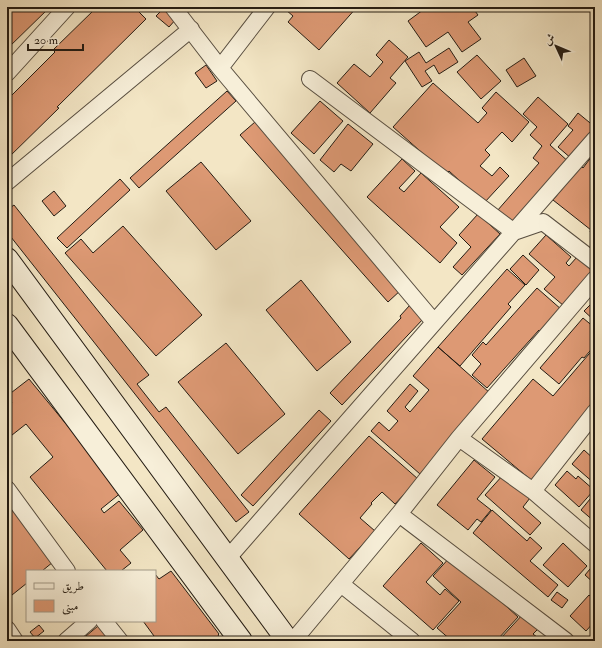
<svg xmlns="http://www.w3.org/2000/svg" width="602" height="648" viewBox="0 0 602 648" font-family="'IM FELL Double Pica',Amiri,serif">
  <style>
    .building { fill: #dd9974; stroke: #241c13 }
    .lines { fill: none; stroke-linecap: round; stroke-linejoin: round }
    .minor-casing { stroke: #584e40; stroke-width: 18 }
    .secondary-casing { stroke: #241c13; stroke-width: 24 }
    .minor { stroke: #f7efd9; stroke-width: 16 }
    .secondary { stroke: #f7efd9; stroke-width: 22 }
  </style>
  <rect width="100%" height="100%" fill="#f3e6c5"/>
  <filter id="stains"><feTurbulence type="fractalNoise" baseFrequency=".005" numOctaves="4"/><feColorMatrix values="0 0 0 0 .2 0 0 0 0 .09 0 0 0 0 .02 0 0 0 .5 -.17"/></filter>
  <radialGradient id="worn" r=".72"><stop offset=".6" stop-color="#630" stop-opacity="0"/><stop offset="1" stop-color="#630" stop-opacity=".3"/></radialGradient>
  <path class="building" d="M7 7H50L7 49Z
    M94 7H140L137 10 146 19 57 107 59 108 7 159V100L55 52 53 50 96 8Z
    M165 7 177 18 169 27 156 16Z
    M288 7H357L319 50 288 22 293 16 286 10Z
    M427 7H472L478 15 468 22 481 39 462 52 448 32 426 47 408 21Z
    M389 40 408 57 390 78 396 83 370 113 337 83 354 64 370 77 383 62 376 55Z
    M449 48 458 62 439 74 434 65 425 71 432 81 422 87 405 61 419 52 426 63Z
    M477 55 501 81 481 99 457 72Z
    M524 58 536 76 517 87 506 70Z
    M206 65 217 81 206 88 195 73Z
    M433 83 478 123 487 113 482 108 496 92 529 122 512 142 502 132 485 150 490 155 480 166 492 176 500 167 509 176 484 203 449 171 446 174 393 127Z
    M227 91 236 101 139 188 130 178Z
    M538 97 568 124 550 145 571 164 515 227 497 211 539 163 533 158 542 146 530 135 537 127 523 114Z
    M320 101 343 121 314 154 291 133Z
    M578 113 595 127V132L572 159 558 147 573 130 568 126Z
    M255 122 402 289 388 302 240 135Z
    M348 124 373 144 351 171 341 164 334 172 320 160Z
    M595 152V236L590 232 591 230 553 200 581 166 583 168Z
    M402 159 415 171 399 188 404 192 421 173 459 207 440 227 457 243 440 263 367 197Z
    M201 162 251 221 216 250 166 191Z
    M120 179 130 190 67 248 57 238Z
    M54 191 66 206 54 216 42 201Z
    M14 205 149 375 137 384 159 412 166 407 249 512 236 522 7 232V210Z
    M478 214 500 234 462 275 453 267 471 247 459 235Z
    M123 226 202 315 156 356 65 253 81 239 93 253Z
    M546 235 571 257 566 263 569 266 577 257 594 271 564 306 544 289 555 277 529 254Z
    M523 255 539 270 526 285 510 269Z
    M507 269 525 285 508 304 511 307 460 366 438 347Z
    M301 280 351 342 317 371 266 310Z
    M537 288 562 310 541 333 539 330 487 388 472 375 481 364 472 355 483 342 486 345Z
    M595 300V321L584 311Z
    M410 305 424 318 342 405 330 393 401 318 400 316Z
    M583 318 595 328V345L584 358 582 357 559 384 540 368Z
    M226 343 285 414 238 454 178 382Z
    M438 347 490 393 420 474 371 431 379 422 389 431 398 421 387 411 410 384 418 391 405 407 410 412 429 390 413 376Z
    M595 347V405L531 480 482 439 533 379 553 396Z
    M29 379 122 492 101 509 104 513 119 501 143 530 120 550 131 563 121 571H107L30 477 53 457 26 424 7 439V406L12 403 7 396Z
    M319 410 331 421 253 506 241 495Z
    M369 436 418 479 395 504 382 492 371 503 372 504 360 518 375 531 349 559 299 514Z
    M584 450 595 460V484L572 464Z
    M474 460 495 477 477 499 491 510 481 522 477 519 468 530 437 505Z
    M567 471 576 479 578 476 594 490 579 507 555 485Z
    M503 475 530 498 523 507 541 523 530 535 485 495Z
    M595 493V522L581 510Z
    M18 497 64 553 42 571H27V583L7 599V544L10 542 7 538V507Z
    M492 510 527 541 530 537 542 548 530 561 558 585 548 597 473 533Z
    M421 543 443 563 426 582 440 595 445 589 459 601 433 630 383 586Z
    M563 543 587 566 568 587 543 565Z
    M451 556 518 617 498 639 500 641H452L437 628 461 602 433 576Z
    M595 563V584L585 575Z
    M171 571 219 634 218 635 222 641H157L154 636 143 621H155V574L159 579Z
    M557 592 568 600 562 608 551 600Z
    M589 595 595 600V621L586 631 570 616Z
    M524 613 540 627 533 634 542 641H503L500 639Z
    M104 621 122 641H80Z
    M39 625 44 631 35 638 30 632Z
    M595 625V633L591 629Z"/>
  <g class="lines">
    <defs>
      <path id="minor" d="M173 7 220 68 434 322
        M220 68 267 7
        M7 73 67 7
        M310 79 514 232 543 222 595 262
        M7 182 191 29
        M459 438 533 491 595 544
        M7 489 67 571
        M533 491 595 412
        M399 514 566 641
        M227 559 595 139
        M341 584 412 641
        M104 621 120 641
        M7 629 15 641
        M66 641 89 621
        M293 641 399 514 459 438 595 279"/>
      <path id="secondary" d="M7 259 288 641
        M7 325 241 641"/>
    </defs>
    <use href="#minor" class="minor-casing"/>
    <use href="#secondary" class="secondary-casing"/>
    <use href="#minor" class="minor"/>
    <use href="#secondary" class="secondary"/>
  </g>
  <rect width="602" height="648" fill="none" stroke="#f3e6c5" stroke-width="24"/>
  <rect x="8" y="8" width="586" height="632" fill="none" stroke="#241c13" stroke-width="2"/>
  <rect x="12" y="12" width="578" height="624" fill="none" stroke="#241c13"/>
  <rect x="26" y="570" width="130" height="52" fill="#f7efd9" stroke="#a39b8a"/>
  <rect x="34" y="583" width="20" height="6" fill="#f7efd9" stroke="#a39b8a"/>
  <text x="62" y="590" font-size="12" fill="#241c13">طريق</text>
  <rect x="34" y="600" width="20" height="12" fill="#dd9974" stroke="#a39b8a"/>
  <text x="62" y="610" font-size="12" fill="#241c13">مبنى</text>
  <g transform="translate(556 46) rotate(314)" stroke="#f7efd9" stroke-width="3" paint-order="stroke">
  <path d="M0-3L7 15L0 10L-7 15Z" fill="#241c13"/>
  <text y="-6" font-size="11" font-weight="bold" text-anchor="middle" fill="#241c13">ش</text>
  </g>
  <path d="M28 44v6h55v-6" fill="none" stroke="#241c13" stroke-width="2"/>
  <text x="34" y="44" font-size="12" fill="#241c13" stroke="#f7efd9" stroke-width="3" paint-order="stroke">20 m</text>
  <rect width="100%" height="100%" filter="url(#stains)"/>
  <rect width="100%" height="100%" fill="url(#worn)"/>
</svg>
